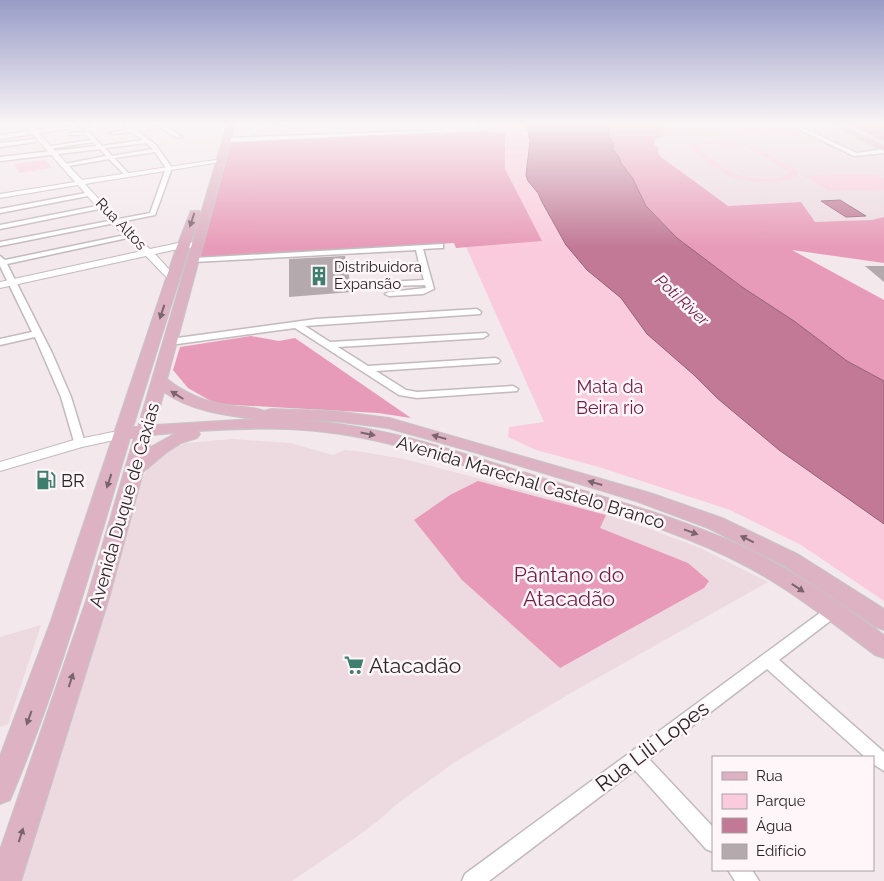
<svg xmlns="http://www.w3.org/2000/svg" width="884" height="881" viewBox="0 0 884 881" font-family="Raleway,sans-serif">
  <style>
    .built { fill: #ecdae0 }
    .green { fill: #facbdc; fill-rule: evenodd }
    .forest { fill: #e79bb8 }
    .water { fill: #c17995; stroke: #936074 }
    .building { fill: #b4aaad }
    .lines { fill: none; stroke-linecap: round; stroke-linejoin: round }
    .minor-casing { stroke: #c4babd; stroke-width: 3 }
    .tertiary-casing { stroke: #c4babd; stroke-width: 2 }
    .primary-casing { stroke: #c7c6c7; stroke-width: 2 }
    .minor { fill: #fff; fill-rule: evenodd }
    .tertiary { fill: #fff; fill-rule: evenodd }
    .primary { fill: #ddb2c2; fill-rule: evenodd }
    .oneway { fill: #7a646d }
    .labels { text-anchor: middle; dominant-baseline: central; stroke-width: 5; stroke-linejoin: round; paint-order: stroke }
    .far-street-label { font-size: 15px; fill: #292527; stroke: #fff6f9 }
    .far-poi-label { font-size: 15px; fill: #292527; stroke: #fff6f9; text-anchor: start }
    .far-water-label { font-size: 16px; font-style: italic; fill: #6e1742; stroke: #fff6f9 }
    .park-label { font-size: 18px; fill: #731c46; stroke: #fff6f9 }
    .poi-label { font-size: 18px; fill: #292527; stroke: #fff6f9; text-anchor: start }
    .street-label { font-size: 18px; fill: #292527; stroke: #fff6f9 }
    .near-park-label { font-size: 21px; fill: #731c46; stroke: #fff6f9 }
    .near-poi-label { font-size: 21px; fill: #292527; stroke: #fff6f9; text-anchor: start }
    .near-street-label { font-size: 21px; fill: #292527; stroke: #fff6f9 }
  </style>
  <rect width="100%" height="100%" fill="#f3e8ec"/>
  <path class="built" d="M610 125H884V258L633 179 613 150Z
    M232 439 290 443 333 455 344 450 357 451 404 459 454 472 570 503 647 528 698 547 768 582 576 690 455 762 397 804 378 821 348 843 292 881H18L139 484 150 464 163 451 186 443Z
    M41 625 8 724 0 727V637Z"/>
  <path class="green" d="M487 125H527L530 140 526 175 528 181 538 193 542 202 566 245 587 270 621 298 647 334 694 375 717 398 779 450 884 524V601L801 545 730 510 599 467 536 450 508 437 509 427 544 422 463 240 484 139 488 130Z
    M786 127 801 134 739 136 726 129Z
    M716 140 756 147 794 169 798 172V175C784 186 739 182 725 174 711 166 699 155 686 145ZM705 144H717L721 147H701L746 146 785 169 789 173C778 183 744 178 732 173 721 167 710 158 700 150V147Z
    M46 160 52 168 19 173 14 164Z
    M876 174 884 179V190L829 191 805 176Z"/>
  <path class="forest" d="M610 125H663L664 137 656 139 654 144 659 149 658 153 661 157 728 206 801 202 815 222 872 220 884 217V263L792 250 884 300V381L847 361 794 321 742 287 677 238 646 206 633 179 621 163 614 151 613 143 608 137Z
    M849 125H884V141Z
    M486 131 505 133V169L542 241 456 248 454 243 197 258 230 141Z
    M251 336 279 341 295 338 411 418 378 413 216 404 188 388 173 370 180 347Z
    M478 481 606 515 600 528 688 563 709 581 704 588 560 668 462 580 414 520 450 495Z"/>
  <path class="water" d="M527 125H610L608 137 613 143V150L619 157 621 163 633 179 646 206 677 238 742 287 794 321 847 361 884 381V524L779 450 717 398 694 375 647 334 621 298 587 270 566 245 542 202 538 193 528 181 526 175 530 140Z
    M840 200 866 216 846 217 821 201Z"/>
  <path class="building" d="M345 256 352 292 289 297V259Z
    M865 266H884V282Z"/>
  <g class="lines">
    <defs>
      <path id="minor" d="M77 125H90L0 139V135Z
        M123 125H128L133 129 171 125 167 127 182 137 177 138 161 128 137 131 156 145 172 168 155 215 0 246V242L150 213 166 168 155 152 114 158 130 175 127 177 109 159 63 167 60 165 106 156 100 149 0 161V157L97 146 93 142 48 149 45 147 91 140 86 135H69L71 133 89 132 102 146 143 140 131 132 112 134 110 133 128 129ZM146 143 153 149 112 156 105 148Z
        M292 125 230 128 228 127 244 125Z
        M480 125H484L486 129 482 130Z
        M790 125H796L857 153 884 149V153L854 156Z
        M442 130 440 132 227 142 224 140 227 138Z
        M37 139 35 142 0 147V143Z
        M91 192 93 193V195L0 213V209Z
        M102 205 104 206V208L0 229V225Z
        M130 234 132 235V237L7 264 52 353 71 397 85 443 79 446 75 445 61 397 35 337 0 345V339L32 332 0 266V256L5 260Z
        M443 244V248H440L423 249 434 289 423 294 389 296 385 294 389 292 426 288 425 285 388 286 384 284 388 282 424 280 420 267 385 269 381 267 385 265 419 263 416 250 194 262 190 260 194 258Z
        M477 309 481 312 480 314 305 326 330 342 486 333 488 335 483 338 338 347 368 366 495 358 498 359 500 361 498 363 376 371 406 390 417 392 513 386 518 389 517 391 417 398 399 395 295 328 170 345 165 342 170 339 316 319Z
        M833 605 838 607 840 611 838 615 779 660 884 752V771L873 764V757H865L767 669 649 759 713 827V852L706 849 635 770 489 881H462L465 874 828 607Z
        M728 870H752L759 881H735Z"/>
      <path id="tertiary" d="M25 125H31L82 180 222 159 223 160 220 162 85 184 118 220 150 249 183 242 201 243V247L183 248 155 254 176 277V281H170L146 256 0 288V282L142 251 112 224 78 185 0 198V194L75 182Z
        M123 430 130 434 128 437 82 447 0 471V462L74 440Z"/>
      <path id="primary" d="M227 125H235L167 379C187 395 208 403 233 406 243 407 255 407 264 411L271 409 334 411 389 418 650 493 722 518 799 555 884 609V630L876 627 783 565 708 528 636 501 474 452 388 428 334 421 298 420C377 424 451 450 526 473 606 499 689 518 764 557 806 579 845 607 884 635V658L875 655C834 624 794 592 748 567 684 533 613 513 544 491 484 473 425 450 363 438 309 427 252 427 198 431L200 434 197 438 181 443 167 452 143 472 109 598 21 881H0V850L87 598 134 438H130C93 559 60 683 10 800L0 804V756L51 621 176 249 190 213 191 211H199L200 213 133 427H138ZM164 392C191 411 223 415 255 419L155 425ZM174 433H176L149 448 152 435Z
        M832 125H842L884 146V151Z"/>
    </defs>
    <use href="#minor" class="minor-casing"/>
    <use href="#tertiary" class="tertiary-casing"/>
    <use href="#primary" class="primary-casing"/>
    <use href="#minor" class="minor"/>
    <use href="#tertiary" class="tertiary"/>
    <use href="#primary" class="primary"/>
  </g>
  <defs><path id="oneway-solid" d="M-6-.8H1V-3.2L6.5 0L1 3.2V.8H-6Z" transform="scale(1.25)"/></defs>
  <g class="oneway">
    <use href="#oneway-solid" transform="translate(192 220) rotate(108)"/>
    <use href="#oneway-solid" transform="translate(162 312) rotate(108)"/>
    <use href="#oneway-solid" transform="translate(177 395) rotate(-148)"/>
    <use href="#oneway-solid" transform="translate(368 434) rotate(11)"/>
    <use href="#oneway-solid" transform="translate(439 437) rotate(-164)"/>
    <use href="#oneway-solid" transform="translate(109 481) rotate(108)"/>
    <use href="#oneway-solid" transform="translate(595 483) rotate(-164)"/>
    <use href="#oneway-solid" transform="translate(691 532) rotate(20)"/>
    <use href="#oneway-solid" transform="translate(747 539) rotate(-154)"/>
    <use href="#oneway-solid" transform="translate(798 588) rotate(33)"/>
    <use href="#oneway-solid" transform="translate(71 680) rotate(-72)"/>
    <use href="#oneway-solid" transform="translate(29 718) rotate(110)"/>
    <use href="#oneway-solid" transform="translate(21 835) rotate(-72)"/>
  </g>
  <linearGradient id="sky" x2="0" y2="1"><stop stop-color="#989cc7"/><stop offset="0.5" stop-color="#faf5f6"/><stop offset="1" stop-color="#faf5f6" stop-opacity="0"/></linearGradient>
  <rect width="884" height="248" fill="url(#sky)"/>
  <defs>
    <symbol id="building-bare" viewBox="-9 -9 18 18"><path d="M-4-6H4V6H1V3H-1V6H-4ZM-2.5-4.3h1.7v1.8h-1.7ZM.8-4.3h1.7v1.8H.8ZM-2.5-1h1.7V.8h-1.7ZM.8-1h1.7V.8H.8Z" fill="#3d7e6e" stroke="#fff6f9" stroke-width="2.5" paint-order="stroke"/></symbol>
    <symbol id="fuel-bare" viewBox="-9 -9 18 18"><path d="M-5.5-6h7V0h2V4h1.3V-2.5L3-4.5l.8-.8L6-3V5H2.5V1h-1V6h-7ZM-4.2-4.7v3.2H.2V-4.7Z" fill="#3d7e6e" stroke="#fff6f9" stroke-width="2.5" paint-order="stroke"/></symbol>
    <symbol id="supermarket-bare" viewBox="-9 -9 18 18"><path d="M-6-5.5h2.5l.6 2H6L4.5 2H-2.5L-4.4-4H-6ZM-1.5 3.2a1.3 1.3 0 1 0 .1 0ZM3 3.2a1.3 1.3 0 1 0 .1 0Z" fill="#3d7e6e" stroke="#fff6f9" stroke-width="2.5" paint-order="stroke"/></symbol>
  </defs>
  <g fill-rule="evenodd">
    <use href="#building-bare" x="305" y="262" width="28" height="28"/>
    <use href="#fuel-bare" x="32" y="466" width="28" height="28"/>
    <use href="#supermarket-bare" x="340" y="651" width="28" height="28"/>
  </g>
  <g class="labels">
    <g class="far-street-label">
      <text transform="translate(121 224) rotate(46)">Rua Altos</text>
    </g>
    <g class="far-poi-label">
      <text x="334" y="267">Distribuidora<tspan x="334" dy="17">Expansão</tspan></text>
    </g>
    <g class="far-water-label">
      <text transform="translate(682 300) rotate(43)">Poti River</text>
    </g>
    <g class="park-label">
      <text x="610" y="386">Mata da<tspan x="610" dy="21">Beira rio</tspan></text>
    </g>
    <g class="poi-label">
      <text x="61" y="480">BR</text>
    </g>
    <g class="street-label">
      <text transform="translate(531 482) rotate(17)">Avenida Marechal Castelo Branco</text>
      <text transform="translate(124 505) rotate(-74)">Avenida Duque de Caxias</text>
    </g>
    <g class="near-park-label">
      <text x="569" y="574">Pântano do<tspan x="569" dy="24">Atacadão</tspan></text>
    </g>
    <g class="near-poi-label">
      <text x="369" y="665">Atacadão</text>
    </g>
    <g class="near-street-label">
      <text transform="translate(652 746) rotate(-37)">Rua Lili Lopes</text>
    </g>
  </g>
  <rect x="712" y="756" width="162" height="115" fill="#fff6f9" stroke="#a9a2a5"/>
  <rect x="722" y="772" width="25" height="8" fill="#ddb2c2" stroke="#a9a2a5"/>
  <text x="756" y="781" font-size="15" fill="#292527">Rua</text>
  <rect x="722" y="794" width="25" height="15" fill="#facbdc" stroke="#a9a2a5"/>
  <text x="756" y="806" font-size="15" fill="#292527">Parque</text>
  <rect x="722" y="818" width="25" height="15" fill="#c17995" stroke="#a9a2a5"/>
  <text x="756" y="831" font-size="15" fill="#292527">Água</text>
  <rect x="722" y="844" width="25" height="15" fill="#b4aaad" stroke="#a9a2a5"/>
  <text x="756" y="856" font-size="15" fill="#292527">Edifício</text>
</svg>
